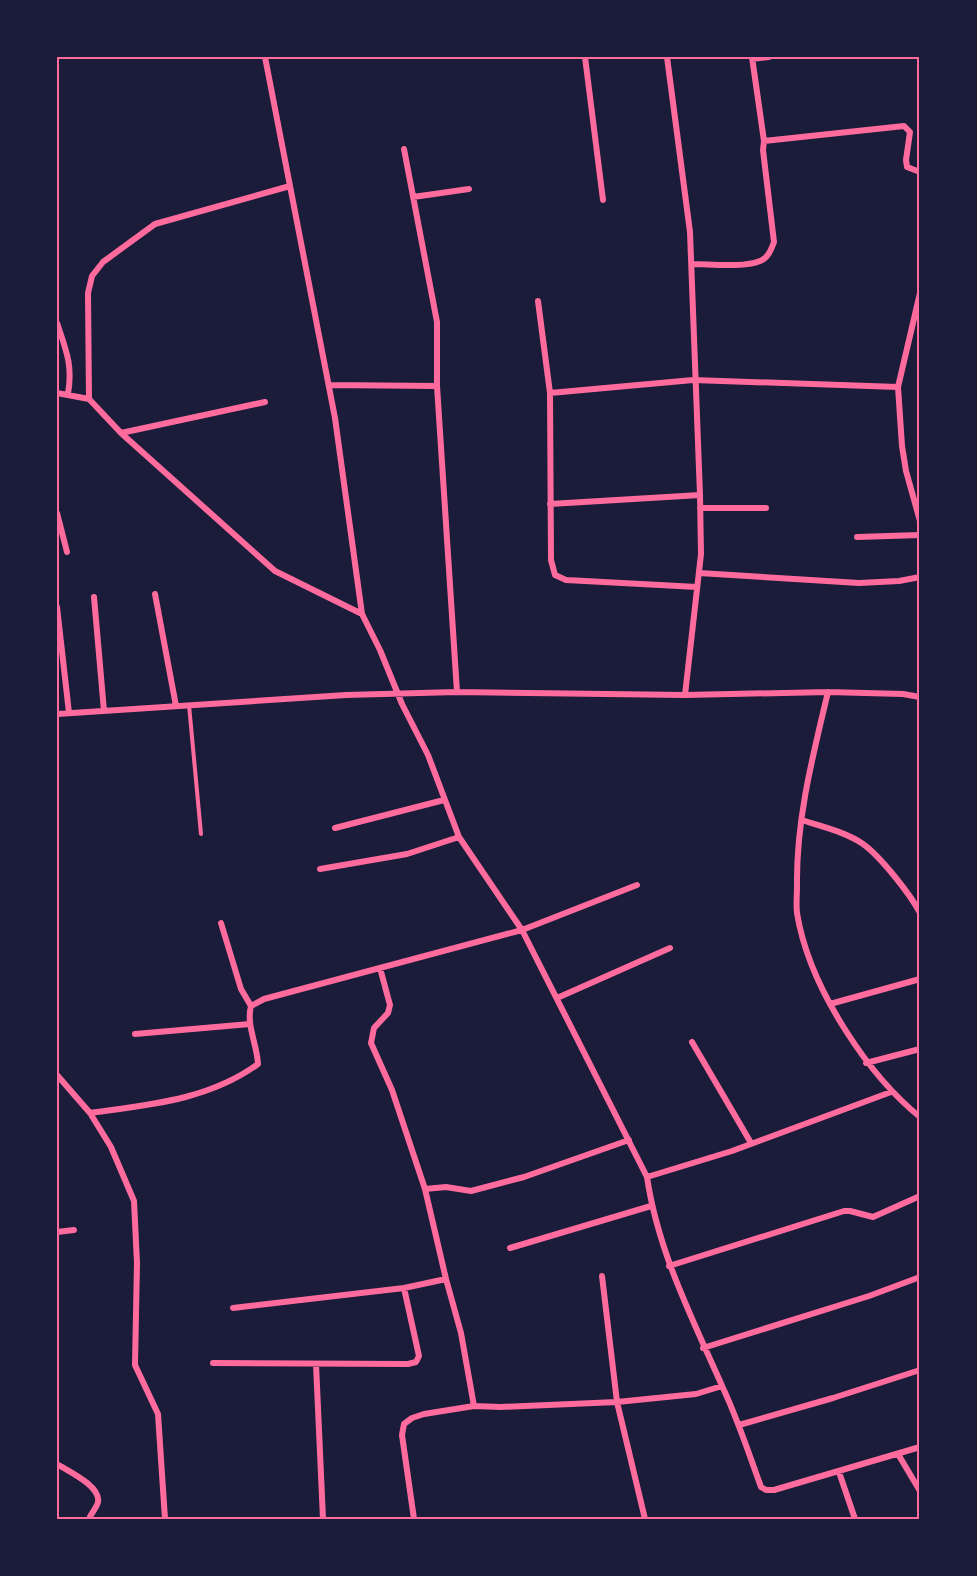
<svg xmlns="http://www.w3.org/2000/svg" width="977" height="1576" viewBox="0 0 977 1576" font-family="Quicksand,sans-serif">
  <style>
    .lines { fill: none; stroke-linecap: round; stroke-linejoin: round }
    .service { stroke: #ff6b9d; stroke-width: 4 }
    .minor { stroke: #ff6b9d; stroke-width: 6 }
    .neatline { fill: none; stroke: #ff6b9d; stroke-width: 2 }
  </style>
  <rect width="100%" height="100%" fill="#1b1b3a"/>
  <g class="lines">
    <path class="service" d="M189 705 201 834"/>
    <path class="minor" d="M265 57 335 418 362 614 380 650 402 704 428 755 459 837 522 930 647 1177C658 1252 693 1320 723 1388 738 1420 749 1454 761 1487L766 1490H774L920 1447
      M585 57 603 200
      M667 57 690 232 700 495 701 554 685 695
      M752 59 769 57
      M764 141 904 126 910 132 906 160 907 167 920 172
      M404 149 437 322V386L457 692
      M413 197 469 189
      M692 264C710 264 743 268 760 261 768 258 771 250 774 242L763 150 764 141 752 57
      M920 293 898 387 902 446 906 471 920 521
      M538 301 550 393 551 560 555 575 566 580 697 587
      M57 323C66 350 73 365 68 394
      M329 385 437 386
      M57 393 89 399 121 433 275 571 362 614
      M550 393 693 380 898 387
      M89 399 88 293 92 276 103 262 155 224 290 186
      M121 433 265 402
      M550 504 700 495
      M700 508H766
      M57 513 67 552
      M857 537 920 535
      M699 573 859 583 899 581 920 577
      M155 594 176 706
      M94 597 104 711
      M57 607 69 713
      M828 692C813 755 796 820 797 886 797 895 796 904 797 913 804 956 823 995 846 1031 867 1064 889 1092 920 1117
      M57 714 346 695 457 692 685 695 828 692 903 694 920 697
      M802 820C822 827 846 832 863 844 880 856 911 895 920 913
      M335 828 444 800
      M320 869 407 854 459 837
      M221 923 241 989 251 1006
      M380 968 390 1005 388 1013 374 1028 371 1043 392 1090 425 1189 446 1279 461 1333 474 1406
      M557 998 670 948
      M830 1004 920 979
      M135 1034 250 1024
      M692 1042 751 1143
      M866 1063 920 1049
      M57 1075 90 1113 111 1147 134 1201 137 1263 135 1365 158 1414 165 1519
      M90 1113C148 1105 209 1100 258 1064 257 1044 246 1025 251 1006L264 999 522 930 637 885
      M647 1177 732 1151 891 1092
      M425 1189 446 1187 471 1191 524 1177 629 1140
      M57 1232 74 1230
      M510 1248 651 1206
      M669 1266 844 1211H850L873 1217 920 1196
      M602 1276 617 1402 645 1519
      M233 1308 404 1288 446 1279
      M703 1348 869 1296 920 1277
      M213 1363 408 1364 416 1362 419 1356 404 1288
      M316 1364 323 1519
      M739 1425 833 1398 920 1370
      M898 1454 920 1491
      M57 1464C68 1471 101 1486 98 1502 97 1507 91 1514 89 1519
      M839 1472 855 1519
      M414 1519 402 1435 404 1424 412 1418 424 1414 474 1406 501 1407 617 1402 696 1394 722 1386"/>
  </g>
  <rect width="977" height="1576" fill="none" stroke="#1b1b3a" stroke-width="117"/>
  <rect x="58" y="58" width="860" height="1460" class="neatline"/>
</svg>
